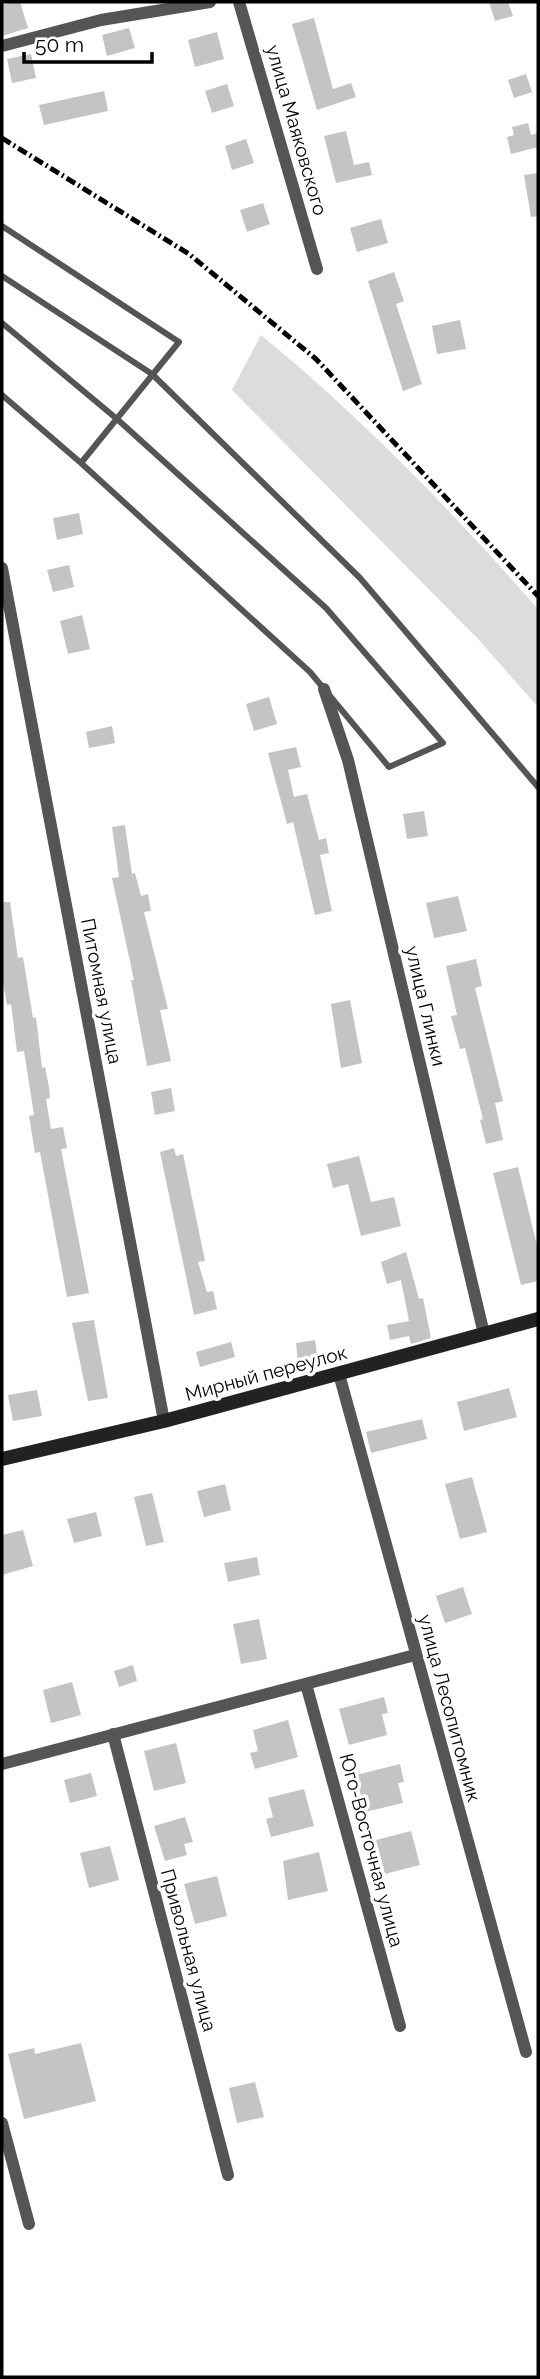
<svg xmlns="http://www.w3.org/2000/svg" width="540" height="2379" viewBox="0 0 540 2379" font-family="Raleway,sans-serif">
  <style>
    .green { fill: #dcdcdc }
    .building { fill: #c4c4c4 }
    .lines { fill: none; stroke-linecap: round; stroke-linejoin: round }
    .lane { stroke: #555; stroke-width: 6 }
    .street { stroke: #555; stroke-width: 12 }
    .secondary { stroke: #222; stroke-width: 14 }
    .rail { stroke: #000; stroke-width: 5; stroke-dasharray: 10 3.5 2 3.5; stroke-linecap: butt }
    .labels { text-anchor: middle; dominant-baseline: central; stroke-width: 7; stroke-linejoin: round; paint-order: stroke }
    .street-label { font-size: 19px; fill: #000; stroke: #fff }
  </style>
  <rect width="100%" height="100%" fill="#fff"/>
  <path class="green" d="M261 335C360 416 454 513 538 609V707L479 640 232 390Z"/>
  <path class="building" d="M13 2H20L28 28 2 36V5Z
    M489 2H508L513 16 495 21Z
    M314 18 333 89 351 83 356 97 317 110 292 24Z
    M129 28 135 48 107 56 102 35Z
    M217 32 224 59 195 67 188 40Z
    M31 54 36 78 12 83 7 59Z
    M526 74 532 92 514 98 508 80Z
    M227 84 234 106 212 113 205 91Z
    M104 91 108 111 44 125 39 105Z
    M528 123 531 135 538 133V147L511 154 507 137 514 135 512 127Z
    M346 131 354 165 369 162 372 175 336 183 324 136Z
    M246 139 254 163 232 170 225 146Z
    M538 173V216L531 217 524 175Z
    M263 203 270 224 247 232 240 210Z
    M381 219 388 243 357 252 350 228Z
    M394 272 404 301 396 304 422 384 403 391 368 281Z
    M460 320 466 349 437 354 432 326Z
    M79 513 83 534 57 540 53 518Z
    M69 565 74 587 53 592 47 570Z
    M82 615 90 649 68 654 60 621Z
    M269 697 277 724 254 731 246 704Z
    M112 726 115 743 89 748 86 732Z
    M296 747 301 767 288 770 294 797 307 794 319 840 326 838 329 853 320 855 332 911 315 915 293 822 287 824 268 753Z
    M424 811 428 836 407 839 403 814Z
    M125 825 132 874 135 873 141 896 148 894 151 911 144 912 168 1009 160 1010 171 1061 147 1066 131 980H134L112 878 119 877 112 827Z
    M458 896 467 931 434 938 426 903Z
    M2 902H10L18 958 23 957 33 1018 36 1017 42 1068 45 1067 49 1087 50 1098 46 1099 51 1129 63 1127 67 1148 61 1149 89 1293 67 1297 40 1152 35 1153 29 1116 34 1115 24 1051 17 1052 11 1004 7 1005 2 977Z
    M476 959 482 986 475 988 503 1101 495 1103 503 1140 486 1144 480 1120 483 1119 465 1048 460 1049 451 1016 457 1015 446 966Z
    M350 1000 362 1063 341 1068 331 1004Z
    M171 1088 175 1111 155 1115 151 1092Z
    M174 1148 176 1156 183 1154 205 1261 198 1262 207 1292 213 1291 217 1309 194 1315 160 1152Z
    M359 1156 371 1202 394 1197 401 1226 361 1236 348 1184 333 1188 327 1164Z
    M518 1167 538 1250V1281L521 1285 493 1173Z
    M406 1252 419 1299 423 1298 431 1338 411 1344 409 1336 390 1340 387 1325 409 1321 401 1280 387 1284 381 1262Z
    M94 1320 108 1398 88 1401 72 1323Z
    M315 1340 318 1360 298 1363 296 1343Z
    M231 1342 235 1357 200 1367 196 1352Z
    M509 1388 517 1417 464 1431 457 1402Z
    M37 1390 42 1416 13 1421 8 1395Z
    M422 1419 427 1439 371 1453 366 1432Z
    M472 1477 487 1532 460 1539 445 1484Z
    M225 1484 231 1510 204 1517 197 1491Z
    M152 1493 164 1542 146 1546 134 1497Z
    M96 1512 102 1536 74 1543 67 1519Z
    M23 1530 33 1566 2 1575V1535Z
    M257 1557 260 1575 228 1582 224 1563Z
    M463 1587 472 1614 445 1623 436 1596Z
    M259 1619 267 1659 241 1664 233 1624Z
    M133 1665 137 1681 119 1687 114 1671Z
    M72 1682 81 1715 51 1723 43 1690Z
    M384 1697 388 1713 382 1714 387 1735 349 1745 339 1709Z
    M288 1720 298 1757 255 1769 250 1753 258 1751 253 1730Z
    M176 1743 186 1783 154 1791 144 1751Z
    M400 1764 404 1782 398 1783 403 1803 365 1812 356 1775Z
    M91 1773 97 1796 70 1803 64 1780Z
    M304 1789 314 1826 271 1837 266 1819 273 1817 268 1798Z
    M185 1817 193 1842 184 1844 187 1855 165 1861 154 1826Z
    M411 1831 420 1865 385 1874 376 1840Z
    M110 1846 119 1880 89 1888 80 1853Z
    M319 1852 328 1891 288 1900 283 1861Z
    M217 1876 227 1916 195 1924 184 1884Z
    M81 2043 96 2101 24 2119 8 2054 34 2048 35 2054Z
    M255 2082 264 2117 237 2123 229 2088Z"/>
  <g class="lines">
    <path class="lane" d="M2 226 179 342 81 463
      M2 276 152 374 360 578 538 787
      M2 323 117 419 326 608 443 743 389 767 310 672 81 463 2 395"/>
    <path class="street" d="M239 2 317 269
      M2 46 101 20 210 2
      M2 568 164 1421
      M324 689 348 760 484 1334
      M339 1374 526 2052
      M306 1684 400 2026
      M113 1734 228 2175
      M2 1764 415 1655
      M2 2123 29 2224"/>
    <path class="secondary" d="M2 1459 164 1421 538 1319"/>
    <path class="rail" d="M2 138 189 254 316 359 538 596"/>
  </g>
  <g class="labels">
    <g class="street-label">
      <text transform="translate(297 130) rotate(74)">улица Маяковского</text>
      <text transform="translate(102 991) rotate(79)">Питомная улица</text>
      <text transform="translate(426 1006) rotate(77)">улица Глинки</text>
      <text transform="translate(266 1373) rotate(-15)">Мирный переулок</text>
      <text transform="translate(450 1708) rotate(75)">улица Лесопитомник</text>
      <text transform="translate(372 1850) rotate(75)">Юго-Восточная улица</text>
      <text transform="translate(189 1950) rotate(75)">Привольная улица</text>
    </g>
  </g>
  <rect width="540" height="2379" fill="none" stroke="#000000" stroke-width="7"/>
  <path d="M24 52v10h128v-10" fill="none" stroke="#000000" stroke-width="3.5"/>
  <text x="35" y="52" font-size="21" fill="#000000" stroke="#ffffff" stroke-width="5" paint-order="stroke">50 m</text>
</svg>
